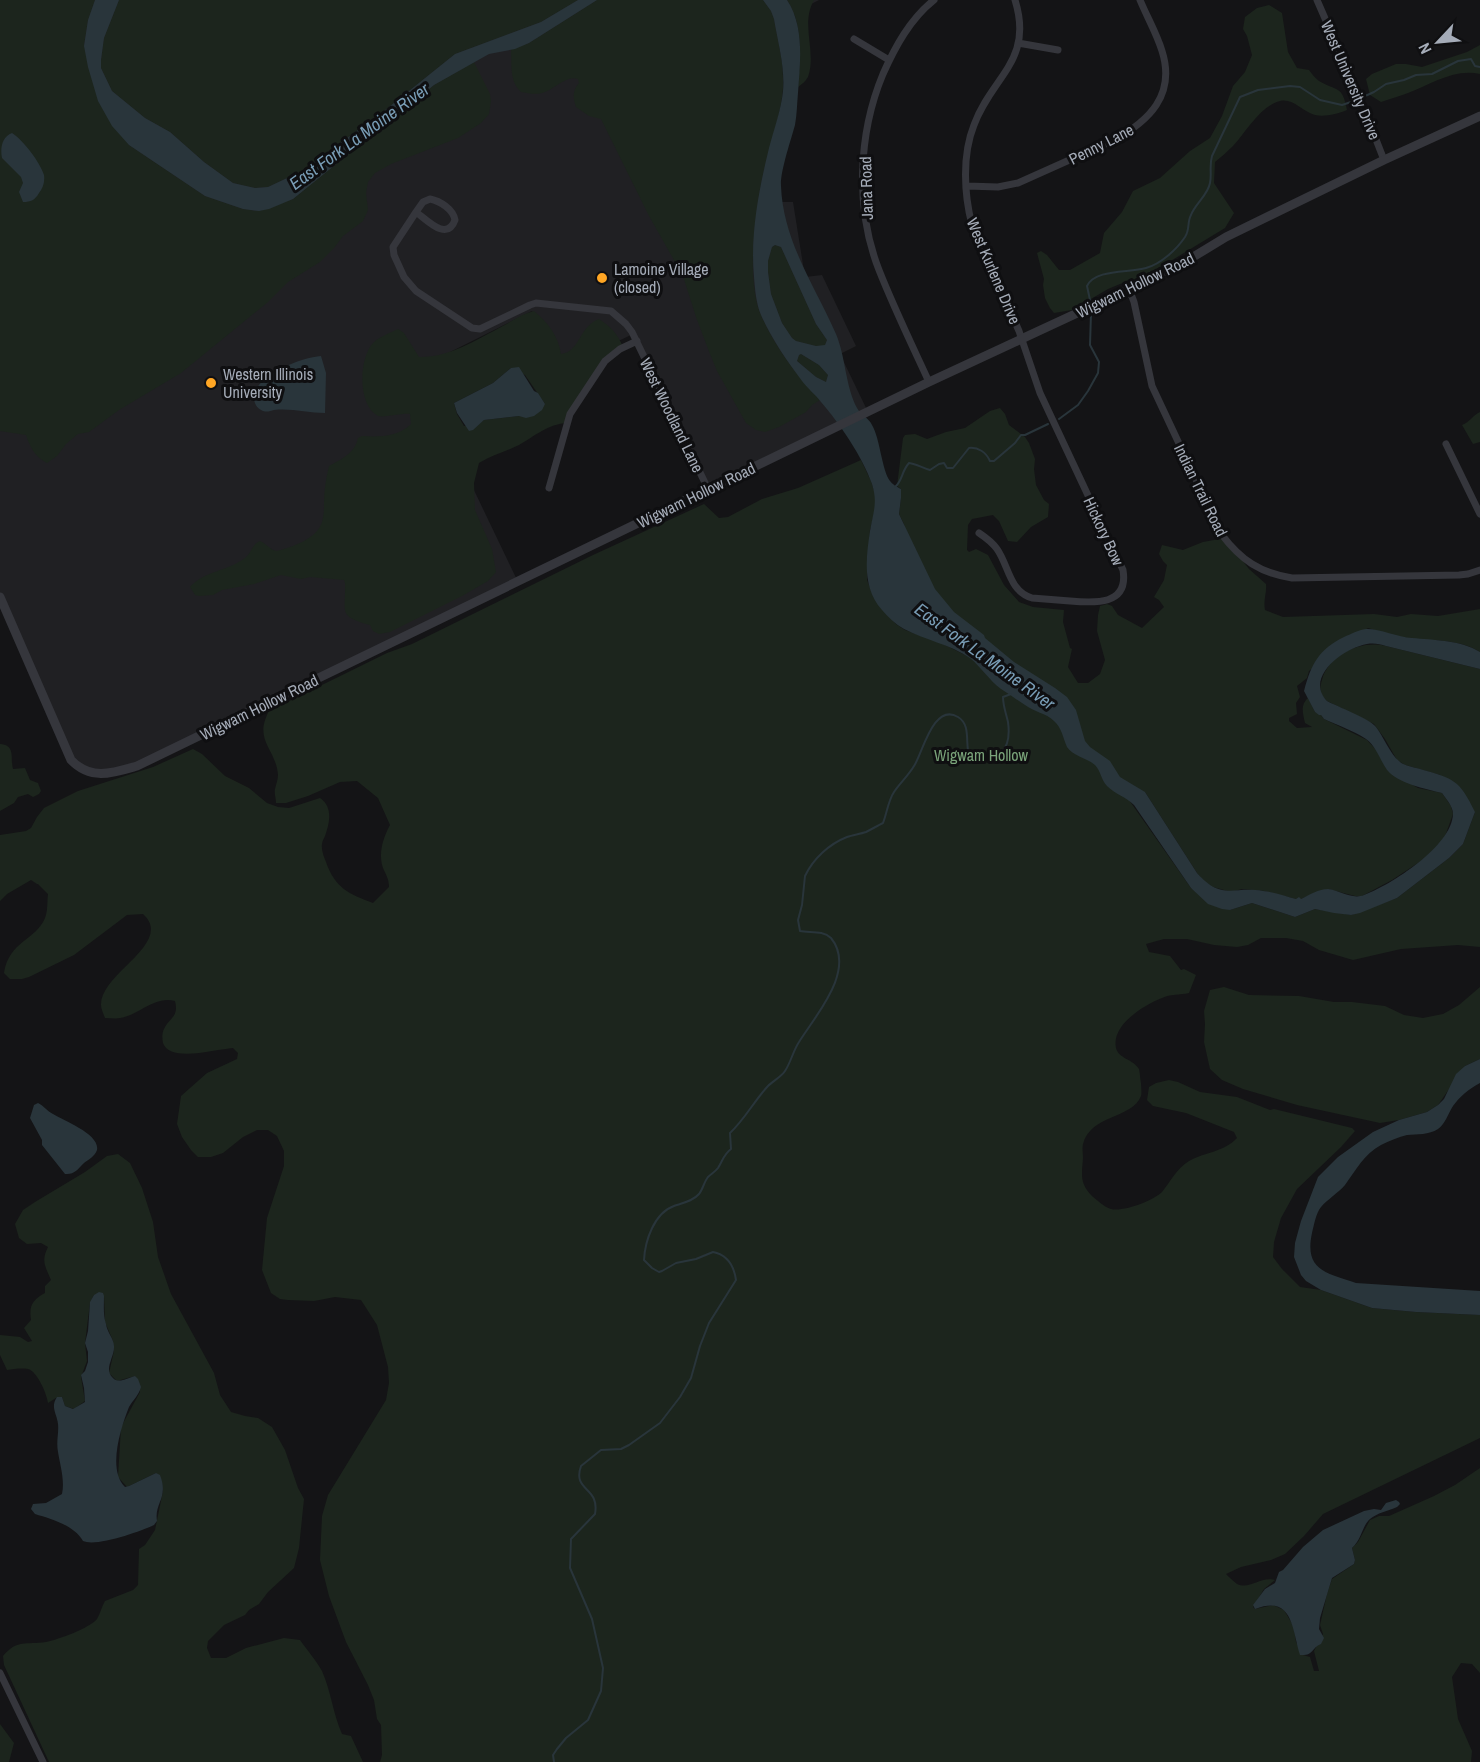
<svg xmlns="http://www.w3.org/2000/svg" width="1480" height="1762" viewBox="0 0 1480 1762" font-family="'Archivo Narrow',sans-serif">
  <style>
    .built { fill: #202023 }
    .green { fill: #1c251d; fill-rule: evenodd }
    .water { fill: #29353b; fill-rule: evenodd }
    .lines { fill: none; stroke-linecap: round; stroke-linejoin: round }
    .stream { stroke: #29353b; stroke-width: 2 }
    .minor { stroke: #35363c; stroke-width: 7 }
    .tertiary { stroke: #35363c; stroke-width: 9 }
    .poi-dot { fill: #ffa624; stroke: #0f0f11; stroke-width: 2 }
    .labels { text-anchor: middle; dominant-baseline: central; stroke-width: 6; stroke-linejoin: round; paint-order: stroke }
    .street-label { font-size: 16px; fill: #a5acb8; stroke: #0f0f11 }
    .poi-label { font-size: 16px; fill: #a5acb8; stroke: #0f0f11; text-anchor: start }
    .park-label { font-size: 16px; fill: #7aa47a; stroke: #0f0f11 }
    .water-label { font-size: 18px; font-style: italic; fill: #799db6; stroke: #0f0f11 }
  </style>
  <rect width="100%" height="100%" fill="#141416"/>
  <path class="built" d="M0 0H819L781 19 767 202H793L805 277 822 275 856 346 840 354 868 412 708 489 633 334 604 348 573 397 532 311 416 369 518 582 137 766 110 773 76 765 0 597Z"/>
  <path class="green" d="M0 0H95L88 20 84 46 129 145 205 196 243 209 259 211 293 199 434 85 474 62 490 94 491 101 489 114 481 123 458 138 391 164 375 173 368 182 366 193 368 210 363 221 343 236 334 248 320 262 288 282 268 302 181 373 119 410 89 432 78 434 66 444 57 456 47 463C35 457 30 447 26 435L0 431Z
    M119 0H578L541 22 455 54 384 111 302 171 268 187 255 188 233 183 204 162 170 132 145 118 112 91 101 68V60L104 38Z
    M597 0H763L771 11 774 19C777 38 783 58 783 78 785 102 772 138 766 162 756 200 745 279 761 315 774 346 797 376 820 400L812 405 806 412 779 427 765 432 756 430 746 423 717 371 710 354 696 317 683 276 649 216 601 119 589 116 576 107C573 98 572 91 579 83L578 79C565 75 555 90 542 93 535 95 528 93 521 92 509 81 512 64 511 49L529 43Z
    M787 0H814C800 25 817 51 808 77 806 81 802 84 798 87 800 59 804 25 787 0Z
    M1269 5 1282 13 1288 52 1297 68 1309 70C1312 74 1315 78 1319 81 1337 92 1342 84 1347 110 1337 114 1325 117 1315 115 1303 112 1293 98 1280 101 1260 106 1246 132 1233 146 1227 152 1221 157 1215 162L1214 183 1234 213 1225 228 1169 262 1136 280 1120 284 1108 289 1072 310 1054 313 1050 308 1045 298 1043 285 1044 279 1037 253 1041 251 1047 255 1059 270H1070L1100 253 1104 233 1122 212 1133 191 1160 178 1190 151 1210 138 1222 116 1233 86 1245 72 1252 55 1247 36 1243 29 1245 17 1257 8Z
    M1480 45V74C1455 68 1431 84 1408 93 1400 96 1390 99 1381 102L1370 95 1366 79 1372 74 1396 64H1406L1422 67 1467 52Z
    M775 245 781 247 816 324 827 340 825 346H816L796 341 792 338 782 323 771 294 768 272V261L772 247Z
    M534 311C548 323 558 335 561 354 580 352 579 326 599 319 611 327 617 333 623 347L612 354 567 423C548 424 535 436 519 445 505 452 492 455 479 463L474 483 475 510 492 549 496 572 488 581 462 596 390 632 379 634 373 631 370 625C337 616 346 612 345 583L344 580 310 577 301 579 281 575 254 584 222 590 213 595 199 596 195 595 190 587C204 571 228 571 245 558 252 553 251 545 260 541 267 544 270 550 277 551 292 547 317 539 322 522 324 515 324 509 324 503 324 491 326 478 329 466 342 459 355 453 358 438L362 436C379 437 398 437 411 424L410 414C402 413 383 418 378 416 357 405 359 358 373 343 379 337 390 333 398 329L404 333 419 357C447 358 475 341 499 328 511 322 521 314 534 311ZM511 368 525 375 545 404 519 416 484 420 479 424 464 426 457 414 454 403 493 383Z
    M801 354 819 365 828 375 826 382 816 377 797 361 799 355Z
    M1000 408 1005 414 1009 425 1025 437 1029 443 1035 459 1034 469 1036 485 1044 500 1049 504 1048 517 1031 527 1017 542 1008 541 999 521 993 515 972 519 968 525 967 550 969 552 976 549 988 555 1004 585 1019 602 1033 607 1064 610 1063 622 1070 648 1072 649 1068 667 1078 683H1088L1100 674 1105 660 1097 631 1098 615 1100 606 1107 604 1112 606 1118 615 1142 628 1164 607 1159 600 1154 597 1164 580 1167 565 1163 561 1159 554 1162 545 1183 550 1203 542 1225 538 1249 569 1266 584C1267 593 1263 600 1265 610L1283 617 1374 614 1397 617 1411 614 1438 616 1480 609V652C1457 637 1426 642 1401 637 1390 635 1379 631 1368 628L1309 671 1307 678 1297 686 1300 697 1296 703 1297 714 1289 718V721L1297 728 1312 727 1305 723C1303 714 1300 705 1308 698L1315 712 1321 715 1324 719 1367 740 1377 751 1388 771 1418 788 1442 793 1451 806 1453 814 1444 839 1424 859 1392 880 1362 896H1355L1328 889 1320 891 1301 899H1296L1264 891 1242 889 1231 892 1213 887 1204 882 1197 873 1145 792 1129 800 1191 888 1230 910 1252 903 1295 917 1315 909 1351 915 1397 898 1449 858 1463 844 1475 812 1440 775 1405 765 1397 760 1385 739 1374 724 1327 701C1320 695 1319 689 1322 680 1329 654 1361 640 1386 646L1480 669V947L1458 945 1401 949 1353 960 1319 950 1303 941 1286 938H1261L1248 945 1237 947 1214 945 1187 939H1164L1146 944 1149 952 1170 956 1181 970 1184 969 1196 975 1189 993C1180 995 1170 994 1162 998 1144 1005 1111 1025 1116 1048 1119 1059 1133 1059 1139 1069 1140 1073 1140 1079 1141 1083 1141 1087 1142 1092 1141 1096 1132 1119 1091 1114 1083 1144 1082 1148 1083 1154 1083 1158 1082 1174 1079 1183 1092 1196 1097 1200 1104 1207 1111 1209 1123 1212 1153 1201 1162 1192 1171 1181 1176 1169 1189 1161 1205 1152 1224 1152 1237 1138L1234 1132 1186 1113 1153 1106 1147 1100 1149 1087 1156 1083 1169 1080 1178 1082 1200 1092 1237 1097 1270 1110 1274 1109 1352 1128 1355 1131 1341 1147 1297 1189 1281 1218 1274 1242 1273 1257 1282 1269 1300 1287 1321 1290 1372 1308 1416 1312 1480 1315V1438L1323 1514 1304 1536 1285 1554 1271 1560 1241 1567 1226 1574C1229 1577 1233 1581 1237 1584 1250 1590 1260 1576 1275 1580L1264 1589 1253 1607 1255 1609 1273 1605 1284 1610 1294 1627 1296 1642 1303 1655 1310 1657 1314 1671H1319L1314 1651 1323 1634 1320 1625 1327 1594 1332 1579 1354 1564 1355 1560 1352 1548 1358 1542 1370 1520 1379 1516H1389L1434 1496 1455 1485 1480 1468V1673L1472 1664 1461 1663 1452 1677 1458 1719 1472 1751 1471 1762H380L382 1755 381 1725 377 1719 374 1700 368 1685 346 1642 329 1596 320 1560 322 1516 328 1495 386 1400 389 1383 388 1367 377 1325 361 1300 335 1297 314 1301 288 1300 280 1299 271 1293 262 1270 267 1218 284 1166V1151L277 1136 268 1130H257L243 1137 223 1153 211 1157H198L191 1150 182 1137 177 1124 181 1096 207 1073 237 1059 238 1053 233 1048C216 1049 170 1063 163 1043 162 1038 162 1033 164 1029 170 1017 179 1017 175 1001 155 995 139 1015 120 1018 116 1019 110 1018 105 1018 104 1015 101 1009 101 1005 100 973 175 943 143 914L127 915 74 955 29 977 22 979H10L4 973C9 941 36 940 45 918 48 911 47 901 48 894L38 884H37L31 880 7 894 0 901V835L26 831 31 828 37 817 44 808 78 791 153 767 193 749 202 754 225 776 249 788 267 803 278 807 289 808 320 798C333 807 330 822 325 836 324 839 322 841 322 844 321 850 324 857 326 862 335 888 349 894 373 903L389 887C389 879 386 875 383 868 378 854 383 838 390 825L378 798 357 781 340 782 308 796 286 803H276C276 798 274 793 275 789 276 784 278 780 278 775 276 748 253 741 269 711L387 653 412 644 593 555 704 504 719 518 728 517 762 499 798 488 861 460 871 481 875 493 876 507 870 530 867 580 875 600 881 608 896 624 905 630 941 643 967 656 915 579 904 524 899 514 901 498V489L897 486 903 438 905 435 915 434 927 439 946 432 965 428 990 411Z
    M1480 412V442L1473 444 1462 425C1470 422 1472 416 1480 412Z
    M0 744C16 745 10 758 13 769L25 768 30 780 38 783 41 791 39 794 33 797 28 794 18 797 14 803 0 811Z
    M1224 987 1249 995 1299 996 1334 1002H1352L1385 1006 1404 1015 1423 1018 1443 1014 1459 1005 1480 987V1059L1465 1066 1438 1105 1427 1112 1399 1120 1380 1123 1297 1105 1243 1089 1222 1080 1210 1069 1204 1042 1205 1024 1204 1011 1210 990Z
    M118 1154 130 1163 142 1188 153 1222 158 1257 171 1294 214 1373 220 1395 231 1412 245 1416 258 1418 272 1427 285 1450 298 1488 304 1499 299 1548 294 1568 268 1592 259 1604 249 1610 245 1615 224 1625 208 1641 207 1648 211 1658H226L246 1648 284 1638 300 1640C307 1650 316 1660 322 1671 331 1691 333 1714 342 1734L351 1736 363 1762H49L4 1665 3 1656C17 1639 26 1645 46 1642 57 1640 90 1628 97 1619 100 1614 102 1606 105 1601L133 1590 138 1585 139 1549 145 1545 155 1530 163 1491 162 1483 156 1473 127 1487 118 1477 121 1427 140 1392 135 1376 117 1381 109 1373 114 1351 113 1341 105 1322 104 1296 94 1295 90 1303 85 1343 87 1361 81 1377 85 1401 74 1409 65 1406 62 1397 56 1398 48 1403C47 1394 37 1371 28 1369 22 1368 13 1369 7 1370L0 1355V1335L20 1337 28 1342 32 1341 24 1328 31 1320C29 1306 32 1300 45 1293V1286L51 1280C45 1266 41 1261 48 1247L41 1243 27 1244 19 1238 15 1224 23 1210 35 1202 85 1172 107 1156Z
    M0 1724 14 1743 9 1762H0Z"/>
  <path class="water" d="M95 0H119L104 38 101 60V68L112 91 145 118 170 132 204 162 233 183 255 188 268 187 302 171 384 111 455 54 541 22 578 0H597L529 43 515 49 489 54 434 85 293 199 269 209 259 211 243 209 205 196 129 145 112 126 98 101 88 67 84 46 88 20Z
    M763 0H787C805 27 800 63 798 93 797 103 797 114 795 125 791 140 780 172 781 186 783 241 815 286 836 334 846 358 845 385 857 408 861 415 869 418 872 425 880 438 882 471 890 481 892 484 897 487 901 489V498L899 514 935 589 954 612 984 635 985 638 1014 662 1055 688 1067 697 1076 710 1085 741 1090 747 1110 761 1120 777 1145 792 1197 873C1222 901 1232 886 1263 891 1274 892 1285 896 1296 899L1299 897 1301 899C1309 895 1319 889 1328 889 1339 890 1352 900 1364 895 1391 885 1452 846 1453 814 1453 806 1446 799 1442 793 1426 789 1397 783 1387 770 1380 760 1376 746 1366 739 1354 731 1337 725 1324 719L1321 715H1319L1315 712 1304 691C1311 664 1319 649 1344 637 1351 634 1358 630 1366 629 1377 628 1398 637 1412 638 1433 640 1461 640 1480 652V669L1386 646C1380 644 1374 643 1367 644 1344 648 1304 677 1327 701 1338 707 1369 718 1376 727 1383 736 1391 755 1399 761 1404 766 1413 767 1420 769 1454 779 1459 779 1475 812L1463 844 1449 858 1397 898 1360 913 1351 915 1334 913 1315 909 1295 917 1252 903 1230 910 1222 909 1208 904 1191 888 1134 805C1126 797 1115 794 1107 786 1101 780 1101 771 1095 765 1087 758 1073 756 1067 747 1063 738 1062 728 1054 721 1046 713 1034 712 1025 705 1017 700 1009 694 1001 689 989 680 981 667 970 658 949 644 925 640 904 629 895 624 888 617 882 610 862 588 866 558 870 531 873 513 878 503 872 484 862 456 840 424 821 402 815 394 807 388 802 381 787 361 771 338 761 315 756 303 755 289 754 277 750 234 759 189 769 148 774 129 781 110 783 91 785 67 778 43 774 19L771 11ZM775 245 781 247 816 324 827 340 825 345 816 346 796 341 792 338 782 323 771 294 768 272V261L772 247ZM801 354 819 365 828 375 826 382 816 377 797 361 799 355Z
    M12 133C23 140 40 162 44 175 45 182 43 188 39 193 35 200 31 202 23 202L19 192 23 183 21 177 2 158C0 148 2 137 12 133Z
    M321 356 326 373 325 413C308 413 291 408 274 410 270 411 266 413 261 410 257 408 254 403 254 398 253 376 302 357 321 356Z
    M519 367 534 391 538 393 545 404 542 410 534 416 526 418 519 416 484 420 473 430 469 431 457 413 454 403 493 383 511 368Z
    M1480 1059V1083C1469 1089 1460 1096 1453 1106 1448 1114 1445 1124 1438 1129 1429 1135 1417 1134 1407 1135 1399 1137 1389 1141 1381 1145 1364 1154 1356 1170 1345 1185 1338 1193 1328 1199 1321 1207 1316 1213 1314 1225 1312 1233 1304 1270 1326 1273 1356 1283L1480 1291V1315L1416 1312 1372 1308 1321 1290 1306 1281 1301 1275 1294 1257 1295 1243 1301 1221 1318 1177 1338 1157 1373 1132 1399 1120 1427 1112 1438 1105 1444 1099 1456 1074 1465 1066Z
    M38 1103C44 1106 47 1111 53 1114 64 1121 100 1134 97 1150 95 1156 88 1160 84 1163 78 1169 74 1175 65 1174L42 1145V1140L30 1118 34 1105Z
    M99 1292 103 1293 104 1296C104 1305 103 1315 106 1324 107 1332 114 1339 114 1346 115 1357 103 1369 113 1378 118 1384 128 1378 135 1376L138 1379 141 1387C139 1395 133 1400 129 1407 121 1427 107 1470 125 1487L129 1486 156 1473 160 1475C169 1498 154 1503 157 1521L154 1525C139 1532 96 1547 83 1541 74 1525 51 1519 35 1514L31 1509 33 1504 46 1503 62 1494C65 1480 60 1465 58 1452 56 1442 59 1433 58 1424 57 1414 50 1407 57 1397H62L65 1406 73 1409 85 1402 84 1388 81 1375 85 1371 88 1362V1352L85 1343 88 1331 90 1302 94 1295Z
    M1396 1500 1399 1502 1400 1504 1397 1507C1388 1511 1377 1513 1370 1519 1362 1526 1362 1539 1352 1548L1355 1560 1354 1564 1332 1578 1320 1618 1319 1629 1324 1638 1321 1644C1311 1648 1314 1656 1300 1655 1292 1629 1293 1594 1255 1609L1253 1605 1265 1589 1275 1583 1279 1572 1283 1570 1303 1547 1323 1530 1364 1511 1374 1509 1381 1510 1386 1503Z"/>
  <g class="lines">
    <path class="stream" d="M1363 97 1374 92 1386 84 1404 80 1416 75 1432 74 1458 61 1471 59 1475 66 1480 67
      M1090 300 1087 286C1095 269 1128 273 1146 268 1161 264 1177 249 1185 237 1190 230 1187 222 1191 215 1195 204 1208 195 1210 183 1212 174 1209 166 1212 156L1240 97 1258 90 1290 86 1300 87 1320 100 1342 105 1354 101
      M1059 419 1078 405 1088 391 1098 373 1099 362 1090 345 1091 313
      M895 487C903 480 901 472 909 463 917 464 922 468 930 470L939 464 944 463 947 468H953L969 448C978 447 986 452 990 461H994L1015 443 1021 435H1025L1048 424
      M554 1762 553 1755 557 1749 566 1738 588 1720 601 1691 603 1668 592 1619 570 1568 571 1539 595 1514C600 1486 572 1492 581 1466L601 1450 621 1449 629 1445 660 1423 680 1397 691 1378 700 1346 709 1323 736 1280C734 1266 728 1255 713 1252L696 1259 676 1263 662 1271 659 1272 652 1268 644 1260C645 1241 654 1213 674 1206 683 1203 693 1201 699 1194 703 1189 704 1182 708 1177 711 1174 715 1172 718 1168 723 1160 724 1154 731 1149L730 1133C745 1119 754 1101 768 1086 773 1081 781 1077 785 1071 791 1062 793 1051 799 1042 815 1016 857 970 831 938 823 930 810 933 800 931L798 920 802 905 805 876C813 859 829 844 847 837 853 835 860 834 866 832 872 829 877 826 883 823 887 813 888 801 894 792 900 783 908 776 914 766 922 755 933 702 958 717 973 726 963 748 971 760 999 761 1012 751 1008 722 1006 713 1003 706 1003 697L1011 694"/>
    <path class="minor" d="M1317 0 1361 101 1384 160
      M854 39 889 60
      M1018 43 1058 50
      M967 186 998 187 1018 183 1114 140C1149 121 1176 95 1162 51 1157 34 1147 17 1140 0
      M430 199C440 201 453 209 455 220 447 242 427 220 416 212L423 202Z
      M416 212 393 247 394 255 404 277 416 291 472 328 480 329 530 305 536 303 611 311 626 324 632 332 708 489
      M1129 289 1134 302 1152 386 1222 535C1241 560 1260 573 1292 578L1459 575 1468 574 1480 570
      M929 382C912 345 894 308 879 270 855 209 858 134 883 74 895 47 910 19 934 0
      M1446 444 1480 514
      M549 488 570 414 605 361 620 349 637 341
      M979 533C985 537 992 542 997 549 1009 566 1009 591 1032 598 1045 599 1058 600 1070 601 1094 603 1129 606 1123 570L1040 393 1019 331 972 225C964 194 962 155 974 125 992 76 1034 61 1015 0
      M0 1673 43 1762"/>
    <path class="tertiary" d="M0 597 71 760C91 781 113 773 137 766L929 382 1129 289 1193 257 1226 237 1384 160 1480 116"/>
  </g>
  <g class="poi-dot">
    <circle cx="602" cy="278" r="6"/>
    <circle cx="211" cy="383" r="6"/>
  </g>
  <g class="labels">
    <g class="street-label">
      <text transform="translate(1351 80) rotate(67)">West University Drive</text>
      <text transform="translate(1101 144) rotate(-27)">Penny Lane</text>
      <text transform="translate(866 188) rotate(-92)">Jana Road</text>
      <text transform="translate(994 271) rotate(67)">West Kurlene Drive</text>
      <text transform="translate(1135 285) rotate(-26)">Wigwam Hollow Road</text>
      <text transform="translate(672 415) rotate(64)">West Woodland Lane</text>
      <text transform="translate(1201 490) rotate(64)">Indian Trail Road</text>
      <text transform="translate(696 495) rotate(-26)">Wigwam Hollow Road</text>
      <text transform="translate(1104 531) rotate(65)">Hickory Bow</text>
      <text transform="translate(259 707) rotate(-26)">Wigwam Hollow Road</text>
    </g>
    <g class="poi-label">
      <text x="614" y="269">Lamoine Village<tspan x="614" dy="18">(closed)</tspan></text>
      <text x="223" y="374">Western Illinois<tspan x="223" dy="18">University</tspan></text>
    </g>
    <g class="park-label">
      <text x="981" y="755">Wigwam Hollow</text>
    </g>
    <g class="water-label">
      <text transform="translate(359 136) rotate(-36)">East Fork La Moine River</text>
      <text transform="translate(985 656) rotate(36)">East Fork La Moine River</text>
    </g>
  </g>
  <g transform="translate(1438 42) rotate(244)" stroke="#0f0f11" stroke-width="4.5" paint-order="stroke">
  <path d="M0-4.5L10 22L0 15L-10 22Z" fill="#a5acb8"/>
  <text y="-9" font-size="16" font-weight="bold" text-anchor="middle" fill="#a5acb8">N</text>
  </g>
</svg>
